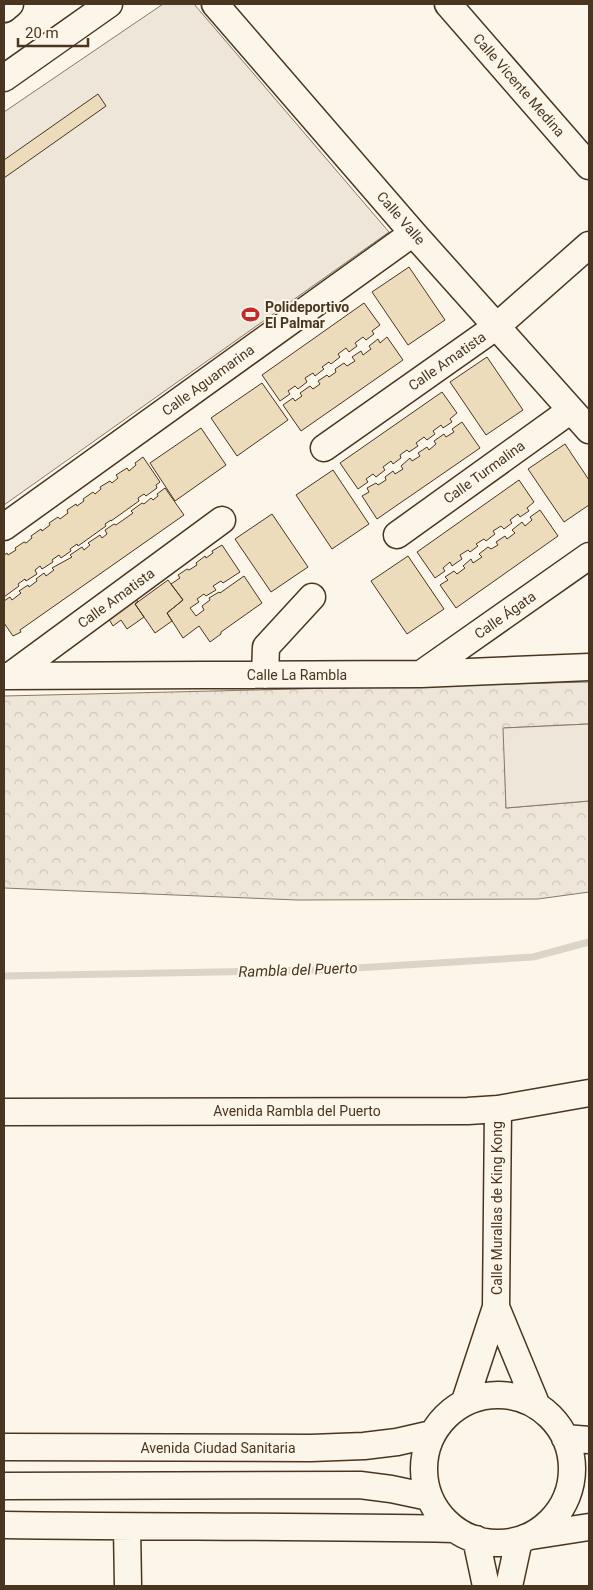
<svg xmlns="http://www.w3.org/2000/svg" width="593" height="1590" viewBox="0 0 593 1590" font-family="Roboto,sans-serif">
  <style>
    .forest { fill: url(#forest-crowns); stroke: #887966 }
    .garden { fill: #ede6d9; stroke: #887966 }
    .lines { fill: none; stroke-linecap: round; stroke-linejoin: round }
    .stream { stroke: #dcd4c6; stroke-width: 7 }
    .building { fill: #ecdcbc; stroke: #4a3520 }
    .minor-casing { stroke: #4a3520; stroke-width: 29 }
    .minor { stroke: #fbf6e9; stroke-width: 26 }
    .labels { text-anchor: middle; dominant-baseline: central; stroke-width: 4; stroke-linejoin: round; paint-order: stroke }
    .street-label { font-size: 14px; fill: #4a3520; stroke: #fbf6e9 }
    .poi-label { font-size: 14px; font-weight: bold; fill: #4a3520; stroke: #fbf6e9; text-anchor: start }
    .water-label { font-size: 15px; font-style: italic; fill: #4a3520; stroke: #fbf6e9 }
  </style>
  <defs>
    <pattern id="forest-crowns" width="20" height="18" patternUnits="userSpaceOnUse" patternTransform="scale(1.25)"><rect width="20" height="18" fill="#ede6d9"/><path d="M2 6a3 3 0 1 1 6 0M12 15a3 3 0 1 1 6 0" fill="none" stroke="#cdc6ba"/></pattern>
  </defs>
  <rect width="100%" height="100%" fill="#fbf6e9"/>
  <path class="forest" d="M589 682V724L504 728 506 808 589 801V892L538 899 297 900 4 888V696Z"/>
  <path class="garden" d="M163 4H194L389 232 4 505V112Z
    M589 724V801L506 808 503 728Z"/>
  <g class="lines">
    <path class="stream" d="M4 976 324 970 533 957 589 942"/>
  </g>
  <path class="building" d="M98 94 106 106 4 178V160Z
    M409 267 445 320 408 345 372 292Z
    M364 303 380 325 372 331 374 334 366 340 363 337 355 343 357 346 349 352 346 348 338 354 340 357 331 364 329 362 322 367 324 369 315 376 313 373 305 378 307 382 298 389 295 386 288 391 290 394 280 401 262 375Z
    M387 337 403 360 301 431 283 405 293 398 295 401 302 396 300 393 310 386 313 389 320 384 318 381 327 375 329 377 336 372 335 369 344 363 347 366 355 361 352 357 361 351 363 355 371 349 369 346 378 339 380 343Z
    M487 357 523 410 486 435 450 382Z
    M262 383 288 420 237 456 211 418Z
    M442 392 457 413 450 419 452 422 443 428 441 425 433 431 435 434 427 440 424 437 416 443 418 446 409 452 407 450 400 455 401 458 393 464 391 461 383 467 385 470 376 477 373 474 366 479 368 482 358 489 340 463Z
    M462 422 480 448 377 519 362 496 369 492 367 488 376 483 378 485 386 480 385 477 393 471 395 474 403 469 401 466 410 458 412 461 420 456 418 453 427 447 429 450 436 444 434 441 444 434 446 437 454 432 452 429Z
    M201 428 226 465 175 501 150 463Z
    M565 444 589 480V505L564 522 528 469Z
    M143 457 160 482 156 485 157 488 146 496 144 494 138 498 139 501 111 521V520L105 524 106 526 78 546 77 544 70 549 71 551 61 558 59 555 52 560 53 562 42 569 40 566 35 570 37 574 26 581 25 579 18 584 19 586 4 597V555L7 553 8 555 16 550 15 548 24 542 26 543 32 538 31 536 41 529 42 531 50 525 49 523 58 517 60 519 68 513 67 510 76 504 77 506 84 501 83 499 93 492 95 494 101 489 100 487 110 481 112 483 118 478 116 475 127 468 129 471 136 465 135 463Z
    M333 470 369 524 332 549 296 495Z
    M519 480 534 502 527 508 529 511 520 517 518 514 510 520 512 523 504 529 501 526 493 531 495 534 486 541 484 539 476 544 478 546 470 552 468 550 460 555 462 559 452 566 450 562 443 568 445 571 435 578 417 552Z
    M165 488 184 515 20 630 21 632 13 636 4 623V601L10 597 12 600 21 593 19 591 28 585 29 587 37 581 36 579 44 573 46 576 54 570 52 568 72 557 70 555 82 547 84 550 90 545 88 543 100 535 102 538 107 534 105 530 114 524 116 525 133 513 131 511 142 503 144 504 151 498 153 500 158 496 157 494Z
    M540 510 558 536 456 608 440 585 448 580 445 577 454 571 457 574 465 568 463 566 471 559 473 563 482 557 479 554 488 547 491 549 498 545 496 542 505 536 507 539 515 533 512 530 522 522 525 526 532 520 530 517Z
    M272 514 308 567 271 592 235 539Z
    M222 545 240 572 223 583 221 581 213 586 216 590 206 596 204 594 197 599 199 602 190 608 196 616 204 610 202 606 210 600 209 598 219 592 220 593 244 576 262 603 221 632V634L210 642 199 626 183 638 167 613 183 600 171 584 180 578 178 575 187 569 189 570 197 565 196 563 205 556 206 558 213 553 212 551Z
    M408 556 444 609 407 634 371 581Z
    M168 580 183 600 167 613 172 621 155 633 135 604Z
    M135 597 138 602 135 604 144 617 127 629 121 620 113 626 107 616Z"/>
  <g class="lines">
    <defs>
      <path id="minor" d="M215 4 413 233 589 430
        M448 4 589 166
        M4 9 10 4
        M4 78 109 4
        M324 448 497 326 589 245
        M4 527 413 233
        M397 535 571 410
        M421 674 589 556
        M265 675 266 647 312 597
        M4 676 421 674 589 667
        M10 676 222 520
        M4 1112 468 1111 498 1109 589 1093
        M496 1307 537 1406
        M424 1469a74 74 0 1 1 148 0a74 74 0 1 1-148 0Z
        M465 1401 496 1307 498 1109
        M565 1438 589 1440
        M4 1447 311 1448 364 1446 397 1442 432 1434
        M4 1486 360 1485 391 1489 429 1497
        M4 1525C154 1527 304 1526 454 1529
        M127 1527 128 1586
        M531 1536 589 1527
        M476 1539 486 1586
        M509 1586 519 1540"/>
    </defs>
    <use href="#minor" class="minor-casing"/>
    <use href="#minor" class="minor"/>
  </g>
  <defs>
    <symbol id="stadium-bare" viewBox="-9 -9 18 18"><path d="M0-5a6.5 5 0 1 0 0 10a6.5 5 0 1 0 0-10ZM-3.5-1.8h7v3.6h-7Z" fill="#c62828" stroke="#fbf6e9" stroke-width="2.5" paint-order="stroke"/></symbol>
  </defs>
  <g fill-rule="evenodd">
    <use href="#stadium-bare" x="238" y="302" width="25" height="25"/>
  </g>
  <g class="labels">
    <g class="street-label">
      <text transform="translate(519 85) rotate(49)">Calle Vicente Medina</text>
      <text transform="translate(401 218) rotate(49)">Calle Valle</text>
      <text transform="translate(447 361) rotate(-35)">Calle Amatista</text>
      <text transform="translate(208 380) rotate(-36)">Calle Aguamarina</text>
      <text transform="translate(484 472) rotate(-36)">Calle Turmalina</text>
      <text transform="translate(116 598) rotate(-36)">Calle Amatista</text>
      <text transform="translate(505 615) rotate(-35)">Calle Ágata</text>
      <text x="297" y="675">Calle La Rambla</text>
      <text x="297" y="1111">Avenida Rambla del Puerto</text>
      <text transform="translate(497 1208) rotate(-90)">Calle Murallas de King Kong</text>
      <text x="218" y="1448">Avenida Ciudad Sanitaria</text>
    </g>
    <g class="poi-label">
      <text x="265" y="307">Polideportivo<tspan x="265" dy="16">El Palmar</tspan></text>
    </g>
    <g class="water-label">
      <text transform="translate(298 970) rotate(-2)">Rambla del Puerto</text>
    </g>
  </g>
  <rect width="593" height="1590" fill="none" stroke="#4a3520" stroke-width="10"/>
  <path d="M18 38v8h70v-8" fill="none" stroke="#4a3520" stroke-width="2.5"/>
  <text x="25" y="38" font-size="15" fill="#4a3520" stroke="#fbf6e9" stroke-width="4" paint-order="stroke">20 m</text>
</svg>
